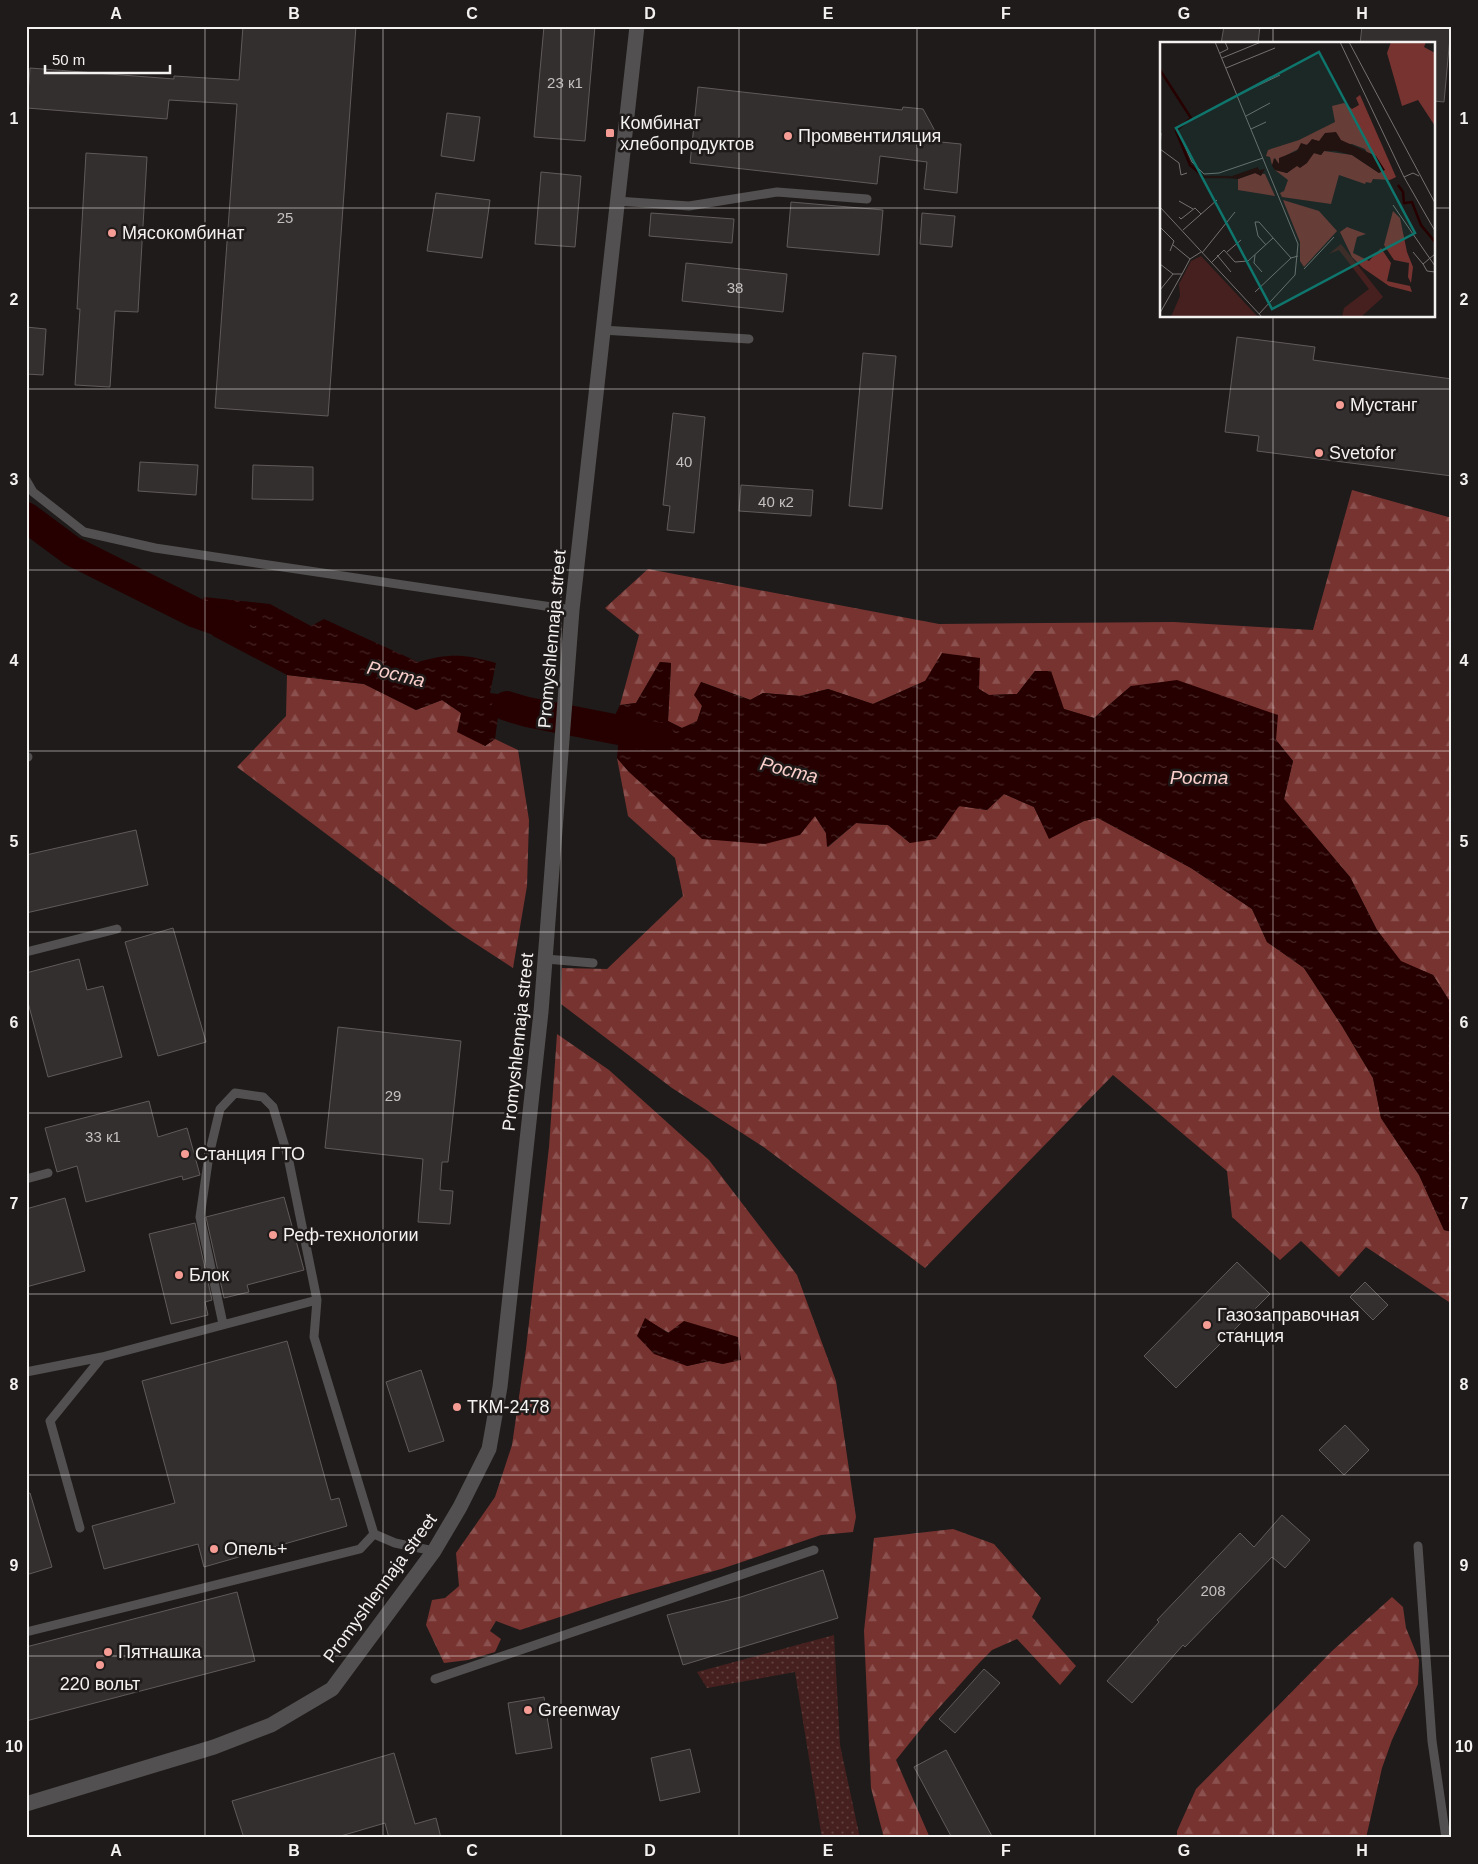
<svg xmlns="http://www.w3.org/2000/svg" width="1478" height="1864" viewBox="0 0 1478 1864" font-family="Arial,sans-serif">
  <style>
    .grass { fill: url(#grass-dots) }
    .forest { fill: url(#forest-firs); fill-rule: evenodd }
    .water { fill: url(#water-ripples) }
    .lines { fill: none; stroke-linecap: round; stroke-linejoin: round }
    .river { stroke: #260000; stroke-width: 30 }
    .building { fill: #332f2e; stroke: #605b5a }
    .service { stroke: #525050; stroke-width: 9 }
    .minor { stroke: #525050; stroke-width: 15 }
    .grid { fill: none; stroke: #f4f1f1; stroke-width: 1; stroke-opacity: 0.55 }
    .poi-dot { fill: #f59c95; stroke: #1f1b1a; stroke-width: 2 }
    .labels { text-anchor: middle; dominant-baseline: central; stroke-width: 5; stroke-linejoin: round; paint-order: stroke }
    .number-label { font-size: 15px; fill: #c4c0c0 }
    .poi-label { font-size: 18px; fill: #f4f1f1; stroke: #1f1b1a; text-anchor: start }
    .street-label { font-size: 18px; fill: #f4f1f1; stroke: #1f1b1a }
    .water-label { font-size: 19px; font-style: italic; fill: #fbcfcb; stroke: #1f1b1a }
    .inset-river { fill: none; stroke: #260000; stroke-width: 2.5 }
    .inset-road { fill: none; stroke: #747170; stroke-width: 1 }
    .view { fill: #0f766e; fill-opacity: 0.15; stroke: #0f766e; stroke-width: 2.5 }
    .inset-edge { fill: none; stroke: #f4f1f1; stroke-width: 2.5 }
    .neatline { fill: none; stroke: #f4f1f1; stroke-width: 2 }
    .grid-label { font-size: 16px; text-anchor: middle; font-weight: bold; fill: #f4f1f1 }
  </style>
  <defs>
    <pattern id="grass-dots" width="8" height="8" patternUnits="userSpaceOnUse" patternTransform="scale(1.25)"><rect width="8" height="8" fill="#46201e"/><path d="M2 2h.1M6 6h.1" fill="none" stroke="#61413f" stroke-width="1.8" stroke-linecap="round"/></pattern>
    <pattern id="forest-firs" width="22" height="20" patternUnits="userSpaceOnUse" patternTransform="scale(1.25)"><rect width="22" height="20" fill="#773330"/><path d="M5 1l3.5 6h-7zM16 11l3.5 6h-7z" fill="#8b514e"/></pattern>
    <pattern id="water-ripples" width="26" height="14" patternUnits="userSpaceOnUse" patternTransform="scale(1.25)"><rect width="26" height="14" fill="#260000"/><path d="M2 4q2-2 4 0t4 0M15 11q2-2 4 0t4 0" fill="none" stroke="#462626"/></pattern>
  </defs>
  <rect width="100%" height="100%" fill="#1f1b1a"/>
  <path class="grass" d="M834 1635 840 1745 860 1838H822L795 1672 707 1688 697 1672Z"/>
  <path class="forest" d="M1352 490 1452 518V1005L1433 975 1401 962 1377 930 1350 877 1284 799 1293 761 1276 740 1131 686 1094 718 1064 709 1035 671 1017 694 989 695 979 689 925 681 873 704 828 689 800 696 763 693 751 700 701 682 702 706 697 722 682 728 668 721 671 663 660 662 636 703 620 705 639 635 605 608 648 569 939 624 1174 622 1313 630Z
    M287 675 364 684 416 710 442 700 461 713 485 746 495 739 518 750 529 820 527 886 513 968 453 929 237 767 286 716Z
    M617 758 629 772 815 816 826 833 828 847 856 823 888 825 910 843 960 806 987 810 1004 794 1034 807 1049 838 1084 821 1098 818 1191 868 1252 909 1267 942 1304 968 1342 1026 1373 1078 1381 1118 1419 1175 1444 1230 1452 1232V1304L1366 1247 1339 1277 1301 1241 1280 1260 1232 1217 1227 1171 1113 1075 925 1268 765 1148 672 1088 561 1004 562 968 607 969 683 896 675 858 628 816Z
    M557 1034 609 1070 709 1160 797 1275 836 1381 856 1517 853 1532 821 1535 721 1569 615 1599 520 1630 496 1621 490 1631 501 1639 495 1652 468 1660 444 1663 426 1625 432 1600 445 1598 459 1586 456 1553 495 1497 512 1445 526 1349 549 1147ZM645 1319 723 1364 710 1361 687 1366Z
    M953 1529 994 1544 1041 1598 1032 1617 1076 1666 1060 1685 1017 1639 992 1650 981 1661 928 1720 896 1760 930 1838H884L871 1788 864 1631 874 1538Z
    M1392 1597 1403 1607 1406 1628 1419 1660 1418 1684 1392 1740 1382 1768 1366 1838H1177V1831L1196 1789 1332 1651Z"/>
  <path class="water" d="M204 597 270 604 311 626 324 619 418 662C449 653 465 654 496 663L490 693 514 696 548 709 546 718 498 717 495 739 485 746 457 732 461 713 442 700 416 710 364 684 287 675 213 636 196 613Z
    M942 653 980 658 979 689 989 695 1017 694 1035 671H1051L1064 709 1094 718 1131 686 1177 680 1278 715 1276 740 1293 761 1284 799 1350 877 1377 930 1401 961 1433 975 1452 1005V1232L1444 1230 1419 1175 1381 1118 1373 1078 1342 1026 1304 968 1267 942 1252 909 1191 868 1098 818 1084 821 1049 839 1034 807 1004 794 987 810 959 806 936 839 910 843 888 825 856 823 827 847 826 833 815 816 800 835 765 844 702 839 629 772 617 758 620 725 615 715 620 705 636 703 660 662 671 663 668 721 682 728 697 721 702 706 694 695 701 682 750 700 763 693 800 696 828 689 873 704 925 681Z
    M645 1318 668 1333 684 1321 738 1337 741 1360 723 1364 709 1361 687 1366 654 1354 637 1336Z"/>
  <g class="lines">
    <path class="river" d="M26 517 72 551 196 613 235 627
      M507 706 527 712 660 738"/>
  </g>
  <path class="building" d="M243 26H356L328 416 215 408 237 104 169 100 167 119 27 108 30 68 174 79V76L239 80Z
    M544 26H595L585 141 534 137Z
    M1224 26H1260L1258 44H1221Z
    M1362 26H1451L1444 102 1434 101V44H1360Z
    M698 87 902 110 903 107 923 109 941 142 961 144 957 193 924 189 927 162 880 156 877 184 690 163Z
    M447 113 480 117 474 161 441 156Z
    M86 153 147 157 138 312 115 311 110 387 75 385 80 309H77Z
    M541 172 581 176 575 247 535 244Z
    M436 193 490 200 482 258 427 251Z
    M791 202 883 210 879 255 787 247Z
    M651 213 734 219 732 243 649 236Z
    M922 213 955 216 952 247 920 244Z
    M686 263 787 274 783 312 682 301Z
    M26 327 46 329 43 375 26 374Z
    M1237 337 1315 347 1313 360 1452 379V476L1257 451 1259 436 1225 432Z
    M863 353 896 356 882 509 849 506Z
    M673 413 705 417 694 533 667 530 670 506 663 505Z
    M140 462 198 465 196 495 138 491Z
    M253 465 313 467V500L252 499Z
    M741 485 813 490 811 516 739 511Z
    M136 830 148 885 26 913V855Z
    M173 928 206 1042 158 1056 125 942Z
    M79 959 87 990 103 986 122 1057 48 1077 26 995V973Z
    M338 1027 461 1041 448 1162H442L440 1190 453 1191 450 1224 418 1222 423 1159 325 1148Z
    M149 1101 158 1137 187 1128 200 1175 183 1180 182 1176 86 1202 77 1166 57 1172 45 1128Z
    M284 1197 304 1270 247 1285 249 1292 224 1298 206 1217Z
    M65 1198 85 1271 26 1287V1209Z
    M195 1223 212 1300 205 1302 208 1315 171 1324 149 1234Z
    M1237 1262 1270 1294 1176 1388 1144 1356Z
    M1365 1282 1388 1305 1373 1320 1350 1297Z
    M287 1341 331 1500 339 1498 347 1526 204 1567 198 1544 104 1569 92 1526 175 1503 142 1381Z
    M421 1370 444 1441 409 1452 386 1382Z
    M1345 1425 1369 1450 1344 1475 1319 1450Z
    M30 1493 52 1567 26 1575V1494Z
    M1282 1515 1310 1540 1285 1568 1272 1557 1185 1647 1183 1645 1132 1703 1107 1681 1159 1622 1157 1620 1240 1533 1254 1547Z
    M823 1570 838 1618 683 1665 667 1615 741 1597Z
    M237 1592 255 1661 26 1721V1647Z
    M984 1669 1000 1683 955 1733 939 1719Z
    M544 1697 552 1748 516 1754 508 1703Z
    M690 1749 700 1792 660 1801 651 1758Z
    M946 1750 993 1838H952L914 1767Z
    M394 1753 415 1824 436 1818 441 1838H389L385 1823 334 1838H244L232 1801Z"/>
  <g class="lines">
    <path class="service" d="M617 201 689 206 777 192 867 199
      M602 330 749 339
      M26 480 33 492 84 532 155 548 572 610
      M26 757H28
      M26 952 117 929
      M546 959 593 963
      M26 1179 48 1173
      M223 1324 200 1217 209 1155 220 1109 235 1093 263 1097 273 1107 288 1157 317 1300 314 1337 374 1534 395 1543 434 1551
      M26 1372 102 1357 317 1300
      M80 1528 50 1421 102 1357
      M1418 1546 1432 1741 1446 1838
      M26 1632 360 1549 374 1534
      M435 1679 814 1550"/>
    <path class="minor" d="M26 1804 214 1747 271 1725 332 1689 434 1551 460 1507 489 1449 500 1387 541 1012 572 610 637 26"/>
  </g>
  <path class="grid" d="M205 26V1838M383 26V1838M561 26V1838M739 26V1838M917 26V1838M1095 26V1838M1273 26V44M26 208H1162M1434 208H1452M1273 316V1838M26 389H1452M26 570H1452M26 751H1452M26 932H1452M26 1113H1452M26 1294H1452M26 1475H1452M26 1656H1452"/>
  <g class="poi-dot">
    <rect x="605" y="128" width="10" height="10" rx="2.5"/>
    <circle cx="788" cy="136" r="5"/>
    <circle cx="112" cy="233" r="5"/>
    <circle cx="1340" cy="405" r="5"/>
    <circle cx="1319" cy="453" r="5"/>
    <circle cx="185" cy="1154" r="5"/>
    <circle cx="273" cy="1235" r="5"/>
    <circle cx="179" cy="1275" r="5"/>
    <circle cx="1207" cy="1325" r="5"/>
    <circle cx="457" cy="1407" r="5"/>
    <circle cx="214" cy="1549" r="5"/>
    <circle cx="108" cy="1652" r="5"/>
    <circle cx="100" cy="1665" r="5"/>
    <circle cx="528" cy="1710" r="5"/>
  </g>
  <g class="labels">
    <g class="number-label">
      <text x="565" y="82">23 к1</text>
      <text x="285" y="217">25</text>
      <text x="735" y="287">38</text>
      <text x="684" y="461">40</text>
      <text x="776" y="501">40 к2</text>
      <text x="393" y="1095">29</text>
      <text x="103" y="1136">33 к1</text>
      <text x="1213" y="1590">208</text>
    </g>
    <g class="poi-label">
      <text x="620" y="123">Комбинат<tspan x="620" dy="21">хлебопродуктов</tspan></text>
      <text x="798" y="136">Промвентиляция</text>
      <text x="122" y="233">Мясокомбинат</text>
      <text x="1350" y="405">Мустанг</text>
      <text x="1329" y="453">Svetofor</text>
      <text x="195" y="1154">Станция ГТО</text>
      <text x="283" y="1235">Реф-технологии</text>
      <text x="189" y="1275">Блок</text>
      <text x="1217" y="1315">Газозаправочная<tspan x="1217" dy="21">станция</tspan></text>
      <text x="467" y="1407">ТКМ-2478</text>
      <text x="224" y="1549">Опель+</text>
      <text x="118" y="1652">Пятнашка</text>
      <text x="100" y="1684" text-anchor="middle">220 вольт</text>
      <text x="538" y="1710">Greenway</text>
    </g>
    <g class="street-label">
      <text transform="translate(552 639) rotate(-85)">Promyshlennaja street</text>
      <text transform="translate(518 1042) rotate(-84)">Promyshlennaja street</text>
      <text transform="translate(380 1588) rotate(-54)">Promyshlennaja street</text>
    </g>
    <g class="water-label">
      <text transform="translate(396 674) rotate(14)">Роста</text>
      <text transform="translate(789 770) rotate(14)">Роста</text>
      <text x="1199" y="777">Роста</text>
    </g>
  </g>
  <g transform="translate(1160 42)">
    <rect width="275" height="275" fill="#1f1b1a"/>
    <path d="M181 202 223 255 201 275H182L184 266 209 247 179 208 169 212Z" fill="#46201e"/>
    <path d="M231 0H266L264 5 275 11V84L258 58 242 64 227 11ZM200 53 236 135 230 138 213 137 211 141 206 140 205 142 179 133 171 162 122 155 120 151 124 149 128 138 115 128 127 131 137 123 140 125 154 111 161 113 164 109 192 113 219 131 205 107 192 102 150 101 125 114 119 122 115 116 112 123 110 115 106 114 108 108 139 98 175 80 172 64 184 61 192 67 199 63 196 56ZM95 131 105 132 115 154 78 148V137ZM123 158 159 169 177 189 144 225 140 219V200ZM233 169 240 176 247 210 253 225 251 241 248 235 249 221 234 218 224 203ZM187 185 206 192 197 195 193 211 209 219 221 206 231 221 227 239 250 244 252 250 229 244 203 226 192 215 180 190Z" fill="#773330"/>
    <path d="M41 214 98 275H11L20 254 19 242 31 219Z" fill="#46201e"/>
    <path d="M176 90 181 98 216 114 225 128 219 131 192 113 176 109H164L161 113 154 111 147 121 140 126 137 124 127 131 115 128 112 124 114 116 119 122V116L137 109 141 101 147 103 152 97 159 99 165 91ZM98 125 99 128 105 127 101 134 95 131 78 137 66 136Z" fill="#260000"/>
    <path class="inset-river" d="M0 28 31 76 16 89 30 123 44 135H70M238 143 243 150 244 161 252 160 261 183 275 200"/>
    <path class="inset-road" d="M55 0 138 202 135 233 99 272M180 0 244 135M189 0 275 161M60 11 68 7 65 0M62 16 101 0M66 26 115 6M78 53 120 33M86 74 110 61M91 87 106 80M20 93 32 120 44 132 59 131 103 116M0 106 1 91M0 107 19 121 21 133 27 131M259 134 253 131 244 135 275 189M19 159 33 167M233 163 275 224M0 165 102 275M19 175 21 177 35 166 41 172M0 185 14 199 10 209M23 188 57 158M13 203 30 217M106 203 98 194 95 180H99L131 216 138 214M67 210 81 198M253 210 263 222M42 211 75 170M275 212 263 222 267 229 275 230M57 213 71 230M95 213 94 221 102 230M51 221 64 208 75 220 88 219 113 196M0 222 13 232H22L30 217 41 210M144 227 174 195M0 248 13 232M95 250 131 216M0 271 22 232"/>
    <path class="view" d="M159 10 255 191 112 267 16 86Z"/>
    <rect width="275" height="275" class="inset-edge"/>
  </g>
  <rect width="1478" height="1864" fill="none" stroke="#1f1b1a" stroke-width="55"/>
  <path d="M45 65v8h125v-8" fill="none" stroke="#f4f1f1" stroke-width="2.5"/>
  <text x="52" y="65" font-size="15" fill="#f4f1f1" stroke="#1f1b1a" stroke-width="4" paint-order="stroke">50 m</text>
  <rect x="28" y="28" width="1422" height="1808" class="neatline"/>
  <g class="grid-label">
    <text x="116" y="19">A</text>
    <text x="294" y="19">B</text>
    <text x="472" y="19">C</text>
    <text x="650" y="19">D</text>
    <text x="828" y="19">E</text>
    <text x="1006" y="19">F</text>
    <text x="1184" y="19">G</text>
    <text x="1362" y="19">H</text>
    <text x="14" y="124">1</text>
    <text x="1464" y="124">1</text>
    <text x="14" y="305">2</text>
    <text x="1464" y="305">2</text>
    <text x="14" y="485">3</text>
    <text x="1464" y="485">3</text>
    <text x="14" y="666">4</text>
    <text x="1464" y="666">4</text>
    <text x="14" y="847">5</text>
    <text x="1464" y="847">5</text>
    <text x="14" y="1028">6</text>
    <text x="1464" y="1028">6</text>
    <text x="14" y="1209">7</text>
    <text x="1464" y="1209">7</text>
    <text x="14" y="1390">8</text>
    <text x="1464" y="1390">8</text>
    <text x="14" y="1571">9</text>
    <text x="1464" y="1571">9</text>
    <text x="14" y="1752">10</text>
    <text x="1464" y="1752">10</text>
    <text x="116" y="1856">A</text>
    <text x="294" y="1856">B</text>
    <text x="472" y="1856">C</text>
    <text x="650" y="1856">D</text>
    <text x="828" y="1856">E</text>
    <text x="1006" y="1856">F</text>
    <text x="1184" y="1856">G</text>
    <text x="1362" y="1856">H</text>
  </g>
</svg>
